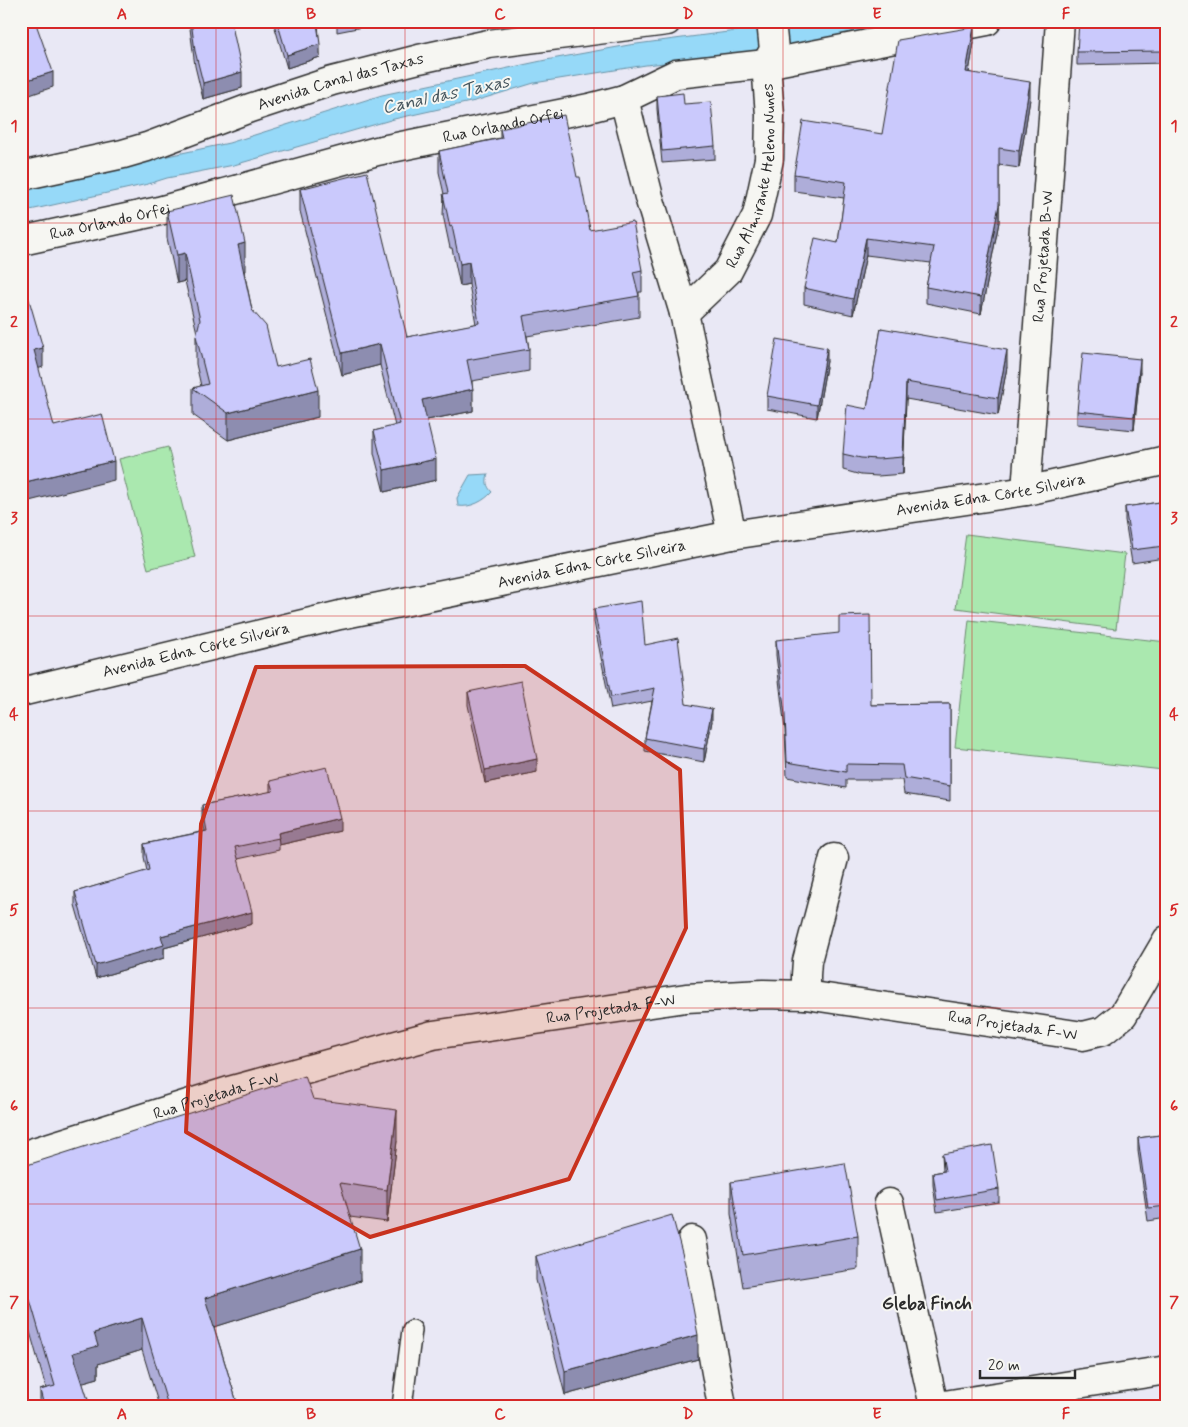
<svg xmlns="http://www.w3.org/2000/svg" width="1188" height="1427" viewBox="0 0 1188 1427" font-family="Mynerve,sans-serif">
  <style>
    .green { fill: #aae8af; stroke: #6a8a6d }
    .water { fill: #96d9f8; stroke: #6b93a6 }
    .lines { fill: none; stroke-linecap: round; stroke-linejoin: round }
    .service-casing { stroke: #2b2b2b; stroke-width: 22 }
    .minor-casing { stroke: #2b2b2b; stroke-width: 31 }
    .service { stroke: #f6f6f2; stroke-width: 19 }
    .minor { stroke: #f6f6f2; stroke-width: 28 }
    .wall { fill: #aeadd9; stroke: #2b2b2b }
    .shaded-wall { fill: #8d8db0; stroke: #2b2b2b }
    .building { fill: #cac9fc; stroke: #2b2b2b }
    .marked { fill: #c8321e; fill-opacity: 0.2; stroke: #c8321e; stroke-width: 4; stroke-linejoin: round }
    .grid { fill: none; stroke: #d62828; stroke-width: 1; stroke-opacity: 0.55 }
    .labels { text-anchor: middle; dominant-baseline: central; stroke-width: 4; stroke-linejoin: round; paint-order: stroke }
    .street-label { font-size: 16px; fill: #2b2b2b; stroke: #f6f6f2 }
    .water-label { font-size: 18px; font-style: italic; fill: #46565e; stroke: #f6f6f2 }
    .neighbourhood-label { font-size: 18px; font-weight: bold; fill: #2b2b2b; stroke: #f6f6f2 }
    .neatline { fill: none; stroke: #d62828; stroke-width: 2 }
    .grid-label { font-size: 16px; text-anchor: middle; font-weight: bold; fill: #d62828 }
  </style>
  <rect width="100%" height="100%" fill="#e9e8f5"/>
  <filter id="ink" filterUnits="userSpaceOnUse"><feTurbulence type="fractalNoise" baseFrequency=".02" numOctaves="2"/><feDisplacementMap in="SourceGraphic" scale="10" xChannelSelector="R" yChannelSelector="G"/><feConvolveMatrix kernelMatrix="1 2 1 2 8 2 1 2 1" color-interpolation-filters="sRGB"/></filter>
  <g filter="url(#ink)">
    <path class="green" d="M168 447 195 557 148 569 119 459Z
      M966 534 1125 554 1116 629 956 608Z
      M969 620 1167 642V736L1163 770 955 747Z"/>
    <path class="water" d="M812 21H940L778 49H767L692 60 646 65 534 83 475 101 394 119 234 165 167 178 148 184 21 212V187L229 143 382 95 546 60 629 45Z
      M488 474C486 481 486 486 492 492 484 501 471 508 458 506L457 498 470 475Z"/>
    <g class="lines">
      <defs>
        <path id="service" d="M402 1406 412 1330"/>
        <g id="minor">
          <path d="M624 99 649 197 684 313 732 535"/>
          <path id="s1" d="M21 176 123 154 147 147 250 108 332 81 419 59 489 44 667 21"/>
          <path id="s2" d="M21 241 159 211 377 151 589 108 624 99 676 74 766 64 987 21"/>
          <path id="s3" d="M684 313 728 271 757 215 769 159 770 115 766 64 774 50 771 21"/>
          <path id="s4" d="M1026 491 1060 21"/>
          <path id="s5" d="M21 692 340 615 732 535 1026 491 1167 460"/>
          <path d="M806 995V975L807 961 834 858"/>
          <path id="s6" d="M21 1156 229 1091 433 1035 686 998 763 994 806 995 1083 1036 1103 1031 1123 1015 1167 940"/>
          <path d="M889 1203 934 1406"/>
          <path d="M692 1240 722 1406"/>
          <path d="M938 1406 1167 1370"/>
        </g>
      </defs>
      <use href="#service" class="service-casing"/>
      <use href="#minor" class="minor-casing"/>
      <use href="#service" class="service"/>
      <use href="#minor" class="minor"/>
    </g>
    <path class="wall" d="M189 21H231L242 88 203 99 195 66Z
      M273 21H318L320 57 287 68Z
      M337 21H393L337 32Z
      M1166 21V63L1077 65V52Z
      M974 43 969 72 1030 99 1019 168 999 165V222L981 314 926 303V287L931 263 866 255 853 315 804 304V288L838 243 844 198 794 191V174L882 134Z
      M657 96 684 104 715 146V159L662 163 657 109Z
      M500 129 577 177 590 230 642 270V292H639V317L527 336 529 349V371L472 381 473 411 427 420 436 480 384 492 374 453V431L395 426 380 365 342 375 300 211V189L407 337 476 324 469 284 460 286 452 248H450L443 215 444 194 439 172V151L500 138Z
      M167 211 245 271H244L252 310 276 367 318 417 228 440 193 415V388L201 386 196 364V336L197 333 185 281 177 283 167 238Z
      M881 328 1007 367 998 415 906 399 903 474 878 476 861 475 843 470V454L867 409Z
      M827 361 817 418 767 409V396Z
      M1140 372 1134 430 1077 424V411Z
      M1167 501V574L1164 558 1132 563 1125 520V507Z
      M594 609 645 645 686 704 712 721 704 762 645 751V738L652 701 611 709 594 622Z
      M776 640 871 705 950 704V801L904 794 902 780H846V788L787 777 785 730 776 655Z
      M468 692 537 772 485 783 468 705Z
      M270 781 340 831 279 845V850L238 859 252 924 164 948V958L96 978 75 905V892L147 871 144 857V844L205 831 202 818V805L270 792Z
      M313 1099 397 1141 387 1222 350 1217 360 1281 214 1327 238 1406H159L142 1350 98 1364V1378L82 1382 90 1406H40V1390L46 1388 24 1311 21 1312V1167Z
      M1167 1134V1218L1148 1221 1138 1151V1138Z
      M942 1154 999 1189V1202L937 1212 933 1185V1173L943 1171Z
      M731 1182 858 1236V1269L743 1287 731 1214Z
      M536 1256 698 1359 565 1395 536 1280Z"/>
    <path class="shaded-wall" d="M974 27V43L966 89V72Z
      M320 44V57L287 68V55Z
      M53 72V87L21 98V82Z
      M242 72V88L203 99V83Z
      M1030 82V99L1019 168V151Z
      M999 205V222L981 314V297Z
      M866 238V255L853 315V299Z
      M245 243V271L238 272V245Z
      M185 253V281L177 283V255Z
      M469 262V284L460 286V264Z
      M380 344V365L342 375V353Z
      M43 348V367L34 370V350Z
      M827 348V361L817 418V405Z
      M1007 350V367L998 415V398Z
      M1140 359V372L1134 430V417Z
      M906 382V399L903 474V457Z
      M473 389V411L422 421V400Z
      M318 390V417L228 440V413Z
      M436 459V480L384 492V470Z
      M114 461V480L21 503V483Z
      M712 709V721L704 762V749Z
      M537 759V772L485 783V770Z
      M340 818V831L279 845 278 833Z
      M252 912V924L164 948V958L96 978V965L161 936Z
      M397 1110V1141L387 1222V1190Z
      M360 1249V1281L205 1330V1298Z
      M24 1279V1311L21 1312V1280Z
      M142 1318V1350L98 1364V1378L73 1385V1353L94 1333Z
      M698 1335V1359L565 1395V1371Z"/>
    <path class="building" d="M21 21H35L53 72 21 82Z
      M191 21H231L242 72 203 83 195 51Z
      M277 21H318V22L317 23 320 44 287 55Z
      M1079 21H1166V51L1077 52Z
      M974 27 966 72 1030 82 1019 151 999 148V205L981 297 926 287 934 247 866 238 853 299 804 288 815 238 838 243 846 182 794 174 803 121 882 134 898 40Z
      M683 93 684 104 711 102 715 146 662 151 657 96Z
      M564 115 577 177H580L590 230 633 222 642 270 633 272 639 296 523 316 529 349 467 360 473 389 422 400 436 459 384 470 374 431 400 424 380 344 342 353 300 189 367 172 407 337 479 323 469 262 460 264 452 226 450 227 443 194 448 193 439 151 502 138 500 129Z
      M234 195 245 243 238 245 252 310 266 326 276 367 310 359 318 390 228 413 193 388 208 384 196 336 200 320 185 253 177 255 167 211Z
      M21 272 43 348 34 350 54 426 102 414 114 461 21 483Z
      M881 328 1007 350 998 398 906 382 903 457 878 459 861 458 843 454 847 405 867 409Z
      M777 339 827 348 817 405 767 396Z
      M1083 353 1140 359 1134 417 1077 411Z
      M1167 501V561L1164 546 1132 550 1125 507Z
      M641 601 645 645 678 638 686 704 712 709 704 749 645 738 655 688 611 697 594 609Z
      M870 615 871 705 950 704V786L904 778 902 765 846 764V772L787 762 785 715 776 640 839 633V616Z
      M521 681 537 759 485 770 468 692Z
      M327 767 340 818 278 833 279 838 235 847 252 912 161 936 164 945 96 965 75 892 149 870 144 844 207 831 202 805 273 791 270 781Z
      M305 1076 313 1099 397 1110 387 1190 340 1183 360 1249 205 1298 238 1406H168L142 1318 94 1333 98 1346 73 1353 90 1406H44L40 1390 55 1386 24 1279 21 1280V1167Z
      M1167 1134V1206L1148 1208 1138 1138Z
      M992 1145 999 1189 937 1200 933 1173 945 1171 942 1154Z
      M845 1163 858 1236 743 1255 731 1182Z
      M672 1215 685 1264 698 1335 565 1371 536 1256Z"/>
  </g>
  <path class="marked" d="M525 666 680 770 686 928 569 1179 370 1237 186 1132 201 824 256 667Z"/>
  <path class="grid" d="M216 21V1406M405 21V1406M594 21V1406M783 21V1406M972 21V1406M21 223H1167M21 419H1167M21 616H1167M21 811H1167M21 1008H1167M21 1204H1167"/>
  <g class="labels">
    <g class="street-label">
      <text stroke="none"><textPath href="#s1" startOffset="334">Avenida Canal das Taxas</textPath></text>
      <text stroke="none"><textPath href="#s2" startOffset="496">Rua Orlando Orfei</textPath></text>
      <text stroke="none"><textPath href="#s3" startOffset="161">Rua Almirante Heleno Nunes</textPath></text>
      <text stroke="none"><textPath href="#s2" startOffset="91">Rua Orlando Orfei</textPath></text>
      <text stroke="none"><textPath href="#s4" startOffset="235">Rua Projetada B-W</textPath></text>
      <text stroke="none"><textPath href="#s5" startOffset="990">Avenida Edna Côrte Silveira</textPath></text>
      <text stroke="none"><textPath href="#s5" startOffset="585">Avenida Edna Côrte Silveira</textPath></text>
      <text stroke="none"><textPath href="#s5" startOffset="180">Avenida Edna Côrte Silveira</textPath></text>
      <text stroke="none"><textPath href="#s6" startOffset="609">Rua Projetada F-W</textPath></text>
      <text stroke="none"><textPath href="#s6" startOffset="1014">Rua Projetada F-W</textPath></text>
      <text stroke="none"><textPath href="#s6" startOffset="204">Rua Projetada F-W</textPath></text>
    </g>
    <g class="water-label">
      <text transform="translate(446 95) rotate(-12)">Canal das Taxas</text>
    </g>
    <g class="neighbourhood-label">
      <text x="927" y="1304">Gleba Finch</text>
    </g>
  </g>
  <rect width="1188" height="1427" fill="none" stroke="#f6f6f2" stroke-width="55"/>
  <path d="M980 1370v8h95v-8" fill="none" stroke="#2b2b2b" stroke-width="2.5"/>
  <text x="988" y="1370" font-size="15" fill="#2b2b2b" stroke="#f6f6f2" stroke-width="4" paint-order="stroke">20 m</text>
  <rect x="28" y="28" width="1132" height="1372" class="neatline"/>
  <g class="grid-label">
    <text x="122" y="19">A</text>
    <text x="311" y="19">B</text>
    <text x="500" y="19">C</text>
    <text x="688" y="19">D</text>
    <text x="877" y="19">E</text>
    <text x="1066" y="19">F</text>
    <text x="14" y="131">1</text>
    <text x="1174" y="131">1</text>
    <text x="14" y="327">2</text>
    <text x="1174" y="327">2</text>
    <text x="14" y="523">3</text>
    <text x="1174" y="523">3</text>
    <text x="14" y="719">4</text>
    <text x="1174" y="719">4</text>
    <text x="14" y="915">5</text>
    <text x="1174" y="915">5</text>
    <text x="14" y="1111">6</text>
    <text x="1174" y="1111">6</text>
    <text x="14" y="1307">7</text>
    <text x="1174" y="1307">7</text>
    <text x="122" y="1419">A</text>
    <text x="311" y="1419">B</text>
    <text x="500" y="1419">C</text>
    <text x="688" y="1419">D</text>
    <text x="877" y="1419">E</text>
    <text x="1066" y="1419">F</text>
  </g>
</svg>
